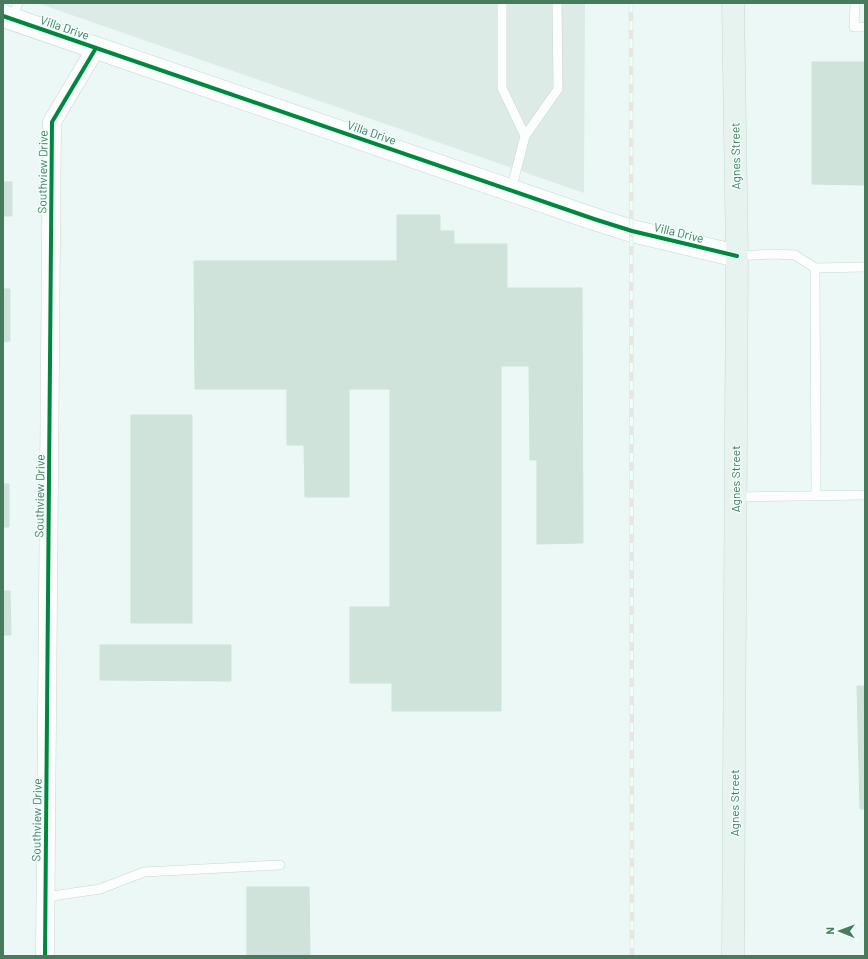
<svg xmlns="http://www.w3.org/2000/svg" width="868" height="959" viewBox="0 0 868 959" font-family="Barlow,sans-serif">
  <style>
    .industrial { fill: #dcebe5 }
    .building { fill: #d0e3db; stroke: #cde3d8 }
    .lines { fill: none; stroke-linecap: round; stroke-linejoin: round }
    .service-casing { stroke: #c8d7d1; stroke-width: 10 }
    .minor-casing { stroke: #c8d7d1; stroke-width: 19 }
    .tertiary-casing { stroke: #c8d7d1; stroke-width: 23 }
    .primary-casing { stroke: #c5d8ce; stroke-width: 23 }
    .service { stroke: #fcfefe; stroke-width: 9 }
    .minor { stroke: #fcfefe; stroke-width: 18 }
    .tertiary { stroke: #fcfefe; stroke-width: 22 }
    .primary { stroke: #e6f3ef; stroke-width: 22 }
    .rail-casing { stroke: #e6e6e2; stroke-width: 4.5 }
    .rail { stroke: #effffa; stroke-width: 3; stroke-dasharray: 9; stroke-linecap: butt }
    .cycleway-casing { stroke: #effffa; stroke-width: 6 }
    .cycleway { stroke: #00873e; stroke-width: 4 }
    .labels { text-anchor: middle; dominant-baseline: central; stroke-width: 3; stroke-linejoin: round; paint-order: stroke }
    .street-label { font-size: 12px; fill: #487b5e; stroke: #effffa }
  </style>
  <rect width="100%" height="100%" fill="#ecf8f5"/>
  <path class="industrial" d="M37 3H585L584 193Z"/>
  <path class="building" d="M812 62H865V185L812 184Z
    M3 182H12V216H3Z
    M397 215H440V231H454V244H507V288H582L583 543 537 544V460H530L529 366H501V711H392V683H350V607H390V389H349V497H305L304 445H287V389H195L194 261H397Z
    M3 289H10V341L3 342Z
    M131 415H192V623H131Z
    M3 484H9V527H3Z
    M3 591H10L11 635H3Z
    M100 645H231V681L100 680Z
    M857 686H865V809H860Z
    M247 887H309L310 956H247Z"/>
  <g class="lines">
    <defs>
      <path id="service" d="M502 3V88L525 136
        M855 3 854 27H865
        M12 19 18 3
        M511 190 525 136 558 89 557 3
        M737 256 772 254 795 255 815 268
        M816 495 815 268 865 267
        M735 497 865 495
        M45 897 100 889 144 872 280 865"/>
      <path id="minor" d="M45 956 52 122 96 48"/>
      <path id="tertiary" d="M3 16 594 219 632 231 737 256"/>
      <path id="primary" d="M733 3 737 256 733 956"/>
    </defs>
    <use href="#service" class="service-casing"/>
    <use href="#minor" class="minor-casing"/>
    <use href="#tertiary" class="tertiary-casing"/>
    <use href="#primary" class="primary-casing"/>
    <use href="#service" class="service"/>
    <use href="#minor" class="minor"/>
    <use href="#tertiary" class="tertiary"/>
    <use href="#primary" class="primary"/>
    <defs>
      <path id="rail" d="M631 3 632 956"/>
    </defs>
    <use href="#rail" class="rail-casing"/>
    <use href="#rail" class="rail"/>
    <defs>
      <path id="cycleway" d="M3 16 594 219 632 231 737 256
        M45 956 52 122 96 48"/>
    </defs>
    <use href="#cycleway" class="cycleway-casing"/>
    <use href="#cycleway" class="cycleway"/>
  </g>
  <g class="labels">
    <g class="street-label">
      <text transform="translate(65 27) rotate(19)">Villa Drive</text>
      <text transform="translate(372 132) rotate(19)">Villa Drive</text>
      <text transform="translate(735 156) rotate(-91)">Agnes Street</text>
      <text transform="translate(42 172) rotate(-89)">Southview Drive</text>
      <text transform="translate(679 232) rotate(14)">Villa Drive</text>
      <text transform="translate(735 479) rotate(-90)">Agnes Street</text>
      <text transform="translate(39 496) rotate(-89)">Southview Drive</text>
      <text transform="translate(734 803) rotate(-90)">Agnes Street</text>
      <text transform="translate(36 820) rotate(-89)">Southview Drive</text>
    </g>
  </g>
  <rect width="868" height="959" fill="none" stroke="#487b5e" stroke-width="8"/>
  <g transform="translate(840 931) rotate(271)" stroke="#effffa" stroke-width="3" paint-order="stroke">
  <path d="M0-3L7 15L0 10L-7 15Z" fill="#487b5e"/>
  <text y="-6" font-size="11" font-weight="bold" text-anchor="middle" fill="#487b5e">N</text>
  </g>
</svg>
